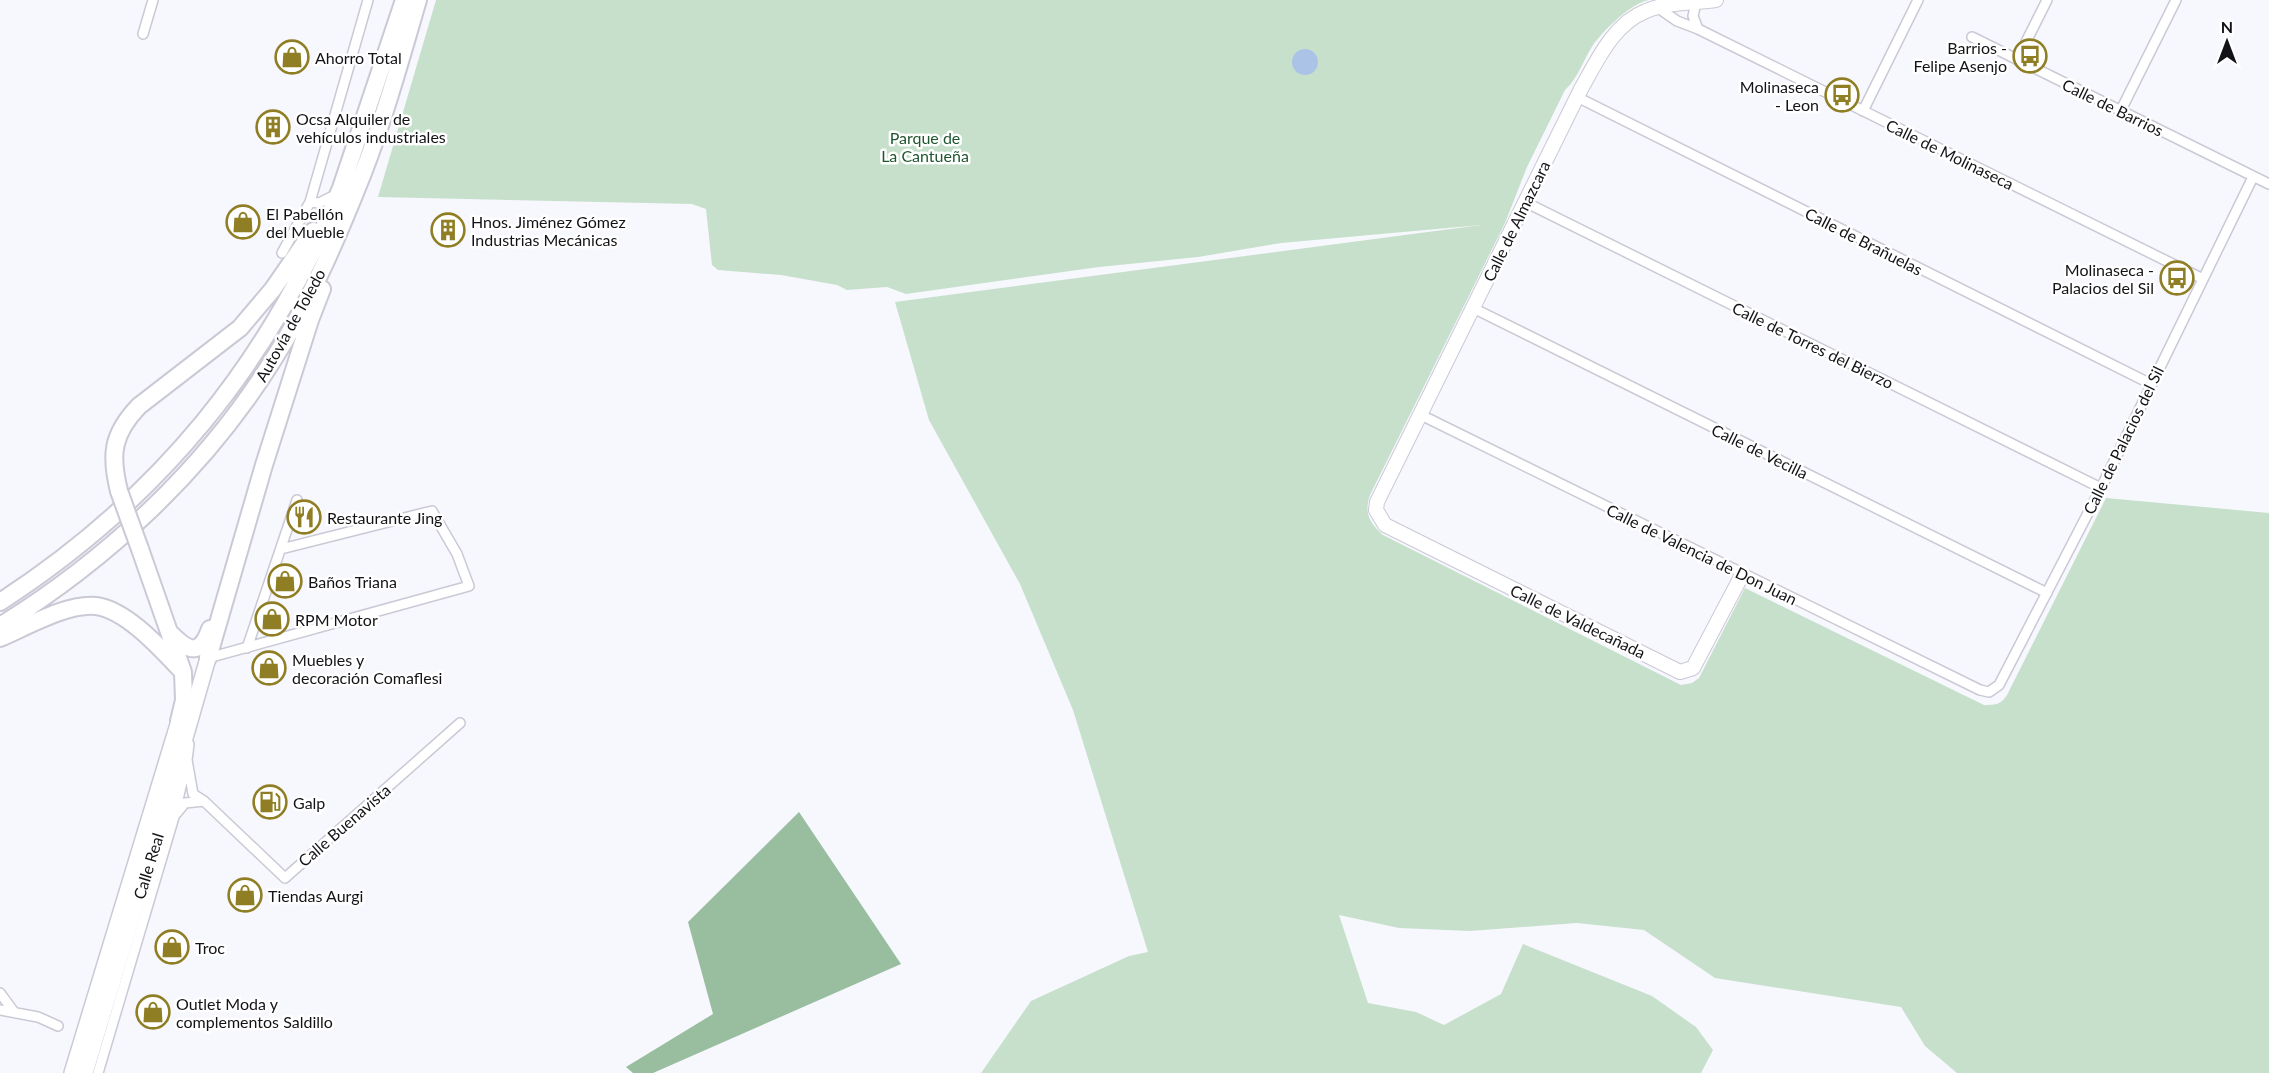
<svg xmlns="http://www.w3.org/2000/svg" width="2269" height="1073" viewBox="0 0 2269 1073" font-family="Lato,sans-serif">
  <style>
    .green { fill: #c7e0cb }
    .forest { fill: #99bd9f }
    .water { fill: #aac3e6 }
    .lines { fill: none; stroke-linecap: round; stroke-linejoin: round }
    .street-casing { stroke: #cac9d5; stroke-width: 12 }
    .secondary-casing { stroke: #cac9d5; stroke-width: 16 }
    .primary-casing { stroke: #cac9d5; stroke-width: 18 }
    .highway-casing { stroke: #cac9d5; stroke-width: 20 }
    .street { stroke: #fff; stroke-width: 9 }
    .secondary { stroke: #fff; stroke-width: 14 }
    .primary { stroke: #fff; stroke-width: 15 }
    .highway { stroke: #fff; stroke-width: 16 }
    .highway-bridge-casing { stroke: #cac9d5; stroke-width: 20; stroke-linecap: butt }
    .highway-bridge { stroke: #fff; stroke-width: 16 }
    .labels { text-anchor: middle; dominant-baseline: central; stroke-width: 5; stroke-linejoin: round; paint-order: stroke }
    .poi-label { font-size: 16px; fill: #131317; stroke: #fff; text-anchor: start }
    .street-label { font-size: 16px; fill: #131317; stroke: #fff }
    .park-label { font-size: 16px; fill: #20562f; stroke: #fff }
  </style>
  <rect width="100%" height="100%" fill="#f7f7fe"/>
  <path class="green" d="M436 0H1649C1631 3 1604 30 1593 45 1583 60 1579 77 1565 90L1527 167 1505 223 1370 495C1364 512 1369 523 1383 535L1681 685 1692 683 1699 678 1745 588 1984 705C1995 705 2001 705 2007 695L2106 498 2269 513V1073H1957L1925 1046 1901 1007 1715 978 1644 930 1577 923 1470 931 1399 928 1339 915 1368 1003 1416 1012 1444 1025 1501 994 1523 944 1652 996 1696 1027 1713 1050 1701 1073H981L1031 1001 1129 956 1148 952 1073 710 1020 584 929 420 895 302 1481 225 1281 243 1198 257 1099 267 906 294 887 287 847 290 837 285 781 275 718 270 712 265 706 209 692 204 378 197Z"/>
  <path class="forest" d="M799 812 901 964 653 1073H633L626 1067 713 1014 688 922Z"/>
  <path class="water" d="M1292 62a13 13 0 1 1 26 0a13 13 0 1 1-26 0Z"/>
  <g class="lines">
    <defs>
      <path id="street" d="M1696 3 1693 16 1698 29
        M1657 7 1677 21 1698 29 2203 279
        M143 34 153 0
        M1972 37 2269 184
        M2017 60 2047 0
        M1577 97 2151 384
        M2121 110 2176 0
        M1863 111 1918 0
        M310 202 319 203 331 197
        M1525 202 2101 488
        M282 253 310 202 368 0
        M1473 308 2047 593
        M1421 415 1980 690 1989 692 1999 685 2101 488 2253 177
        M247 648 297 500
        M208 658 469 586 457 554 432 511 281 549
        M189 744 187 760 193 794 204 801 285 878 460 723
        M176 814 185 803 204 801
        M0 993 14 1012
        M0 1010 38 1017 58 1026
        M98 1073 174 817 186 765"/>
      <path id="secondary" d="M1716 0C1694 3 1667 2 1646 11 1613 24 1597 61 1581 89L1377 502 1376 510 1385 525 1680 672 1693 668 1742 575"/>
      <path id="primary" d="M72 1073 179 721
        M85 1073 162 818 208 658"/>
      <path id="highway" d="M119 491C110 455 112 434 139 406L240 328 273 289 313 231
        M140 549 183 672 184 700 179 721
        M0 602C159 499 270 363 341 188L404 0
        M0 626C108 559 205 469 273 360 310 302 338 236 363 173 385 116 401 58 418 0
        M171 634C188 651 200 657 210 629
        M0 638C26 627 67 603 96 606 127 610 162 650 183 672
        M208 658 264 465 310 320 322 289"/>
    </defs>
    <use href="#street" class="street-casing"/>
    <use href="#secondary" class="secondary-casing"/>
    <use href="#primary" class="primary-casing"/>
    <use href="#highway" class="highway-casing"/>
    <use href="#street" class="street"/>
    <use href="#secondary" class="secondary"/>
    <use href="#primary" class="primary"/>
    <use href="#highway" class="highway"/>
    <defs>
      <path id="highway-bridge" d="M119 491 140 549"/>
    </defs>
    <use href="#highway-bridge" class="highway-bridge-casing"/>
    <use href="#highway-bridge" class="highway-bridge"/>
  </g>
  <defs>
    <symbol id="bus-ring" viewBox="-11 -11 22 22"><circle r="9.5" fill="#fff" stroke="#8f7e24" stroke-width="1.5"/><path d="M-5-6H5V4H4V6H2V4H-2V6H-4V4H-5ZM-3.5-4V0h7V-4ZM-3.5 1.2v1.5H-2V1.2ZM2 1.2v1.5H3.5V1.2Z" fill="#8f7e24"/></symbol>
    <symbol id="shop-ring" viewBox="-11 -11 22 22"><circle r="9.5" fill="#fff" stroke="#8f7e24" stroke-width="1.5"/><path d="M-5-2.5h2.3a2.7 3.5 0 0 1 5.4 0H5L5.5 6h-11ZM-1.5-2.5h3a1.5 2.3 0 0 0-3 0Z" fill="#8f7e24"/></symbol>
    <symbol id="building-ring" viewBox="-11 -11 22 22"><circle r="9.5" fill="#fff" stroke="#8f7e24" stroke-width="1.5"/><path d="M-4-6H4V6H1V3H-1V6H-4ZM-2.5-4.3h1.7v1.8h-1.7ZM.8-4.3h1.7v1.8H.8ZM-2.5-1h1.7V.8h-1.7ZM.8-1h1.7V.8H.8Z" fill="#8f7e24"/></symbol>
    <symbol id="restaurant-ring" viewBox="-11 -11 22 22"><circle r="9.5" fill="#fff" stroke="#8f7e24" stroke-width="1.5"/><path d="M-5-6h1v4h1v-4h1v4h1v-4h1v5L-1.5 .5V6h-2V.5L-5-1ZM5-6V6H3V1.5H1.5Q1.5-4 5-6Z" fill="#8f7e24"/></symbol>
    <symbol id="fuel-ring" viewBox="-11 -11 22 22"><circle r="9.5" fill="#fff" stroke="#8f7e24" stroke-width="1.5"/><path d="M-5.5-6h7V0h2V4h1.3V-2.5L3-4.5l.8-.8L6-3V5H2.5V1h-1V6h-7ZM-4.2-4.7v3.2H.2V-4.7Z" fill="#8f7e24"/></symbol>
  </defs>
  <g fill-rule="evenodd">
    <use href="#bus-ring" x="2011" y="37" width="38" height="38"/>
    <use href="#shop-ring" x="273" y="38" width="38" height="38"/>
    <use href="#bus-ring" x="1823" y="76" width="38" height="38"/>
    <use href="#building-ring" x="254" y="108" width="38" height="38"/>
    <use href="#shop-ring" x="224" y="203" width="38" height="38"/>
    <use href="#building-ring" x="429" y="211" width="38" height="38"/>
    <use href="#bus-ring" x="2158" y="259" width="38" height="38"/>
    <use href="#restaurant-ring" x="285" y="498" width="38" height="38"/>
    <use href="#shop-ring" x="266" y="562" width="38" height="38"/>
    <use href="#shop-ring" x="253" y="600" width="38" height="38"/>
    <use href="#shop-ring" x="250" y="649" width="38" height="38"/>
    <use href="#fuel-ring" x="251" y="783" width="38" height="38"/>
    <use href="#shop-ring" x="226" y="876" width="38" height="38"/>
    <use href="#shop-ring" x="153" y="928" width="38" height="38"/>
    <use href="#shop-ring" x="134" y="993" width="38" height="38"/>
  </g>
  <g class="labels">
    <g class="poi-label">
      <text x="2007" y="47" text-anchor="end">Barrios -<tspan x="2007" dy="18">Felipe Asenjo</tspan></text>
      <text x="315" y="57">Ahorro Total</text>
      <text x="1819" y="86" text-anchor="end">Molinaseca<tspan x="1819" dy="18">- Leon</tspan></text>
      <text x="296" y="118">Ocsa Alquiler de<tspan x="296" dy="18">vehículos industriales</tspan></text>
      <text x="266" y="213">El Pabellón<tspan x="266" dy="18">del Mueble</tspan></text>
      <text x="471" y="221">Hnos. Jiménez Gómez<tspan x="471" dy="18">Industrias Mecánicas</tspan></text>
      <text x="2154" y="269" text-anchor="end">Molinaseca -<tspan x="2154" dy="18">Palacios del Sil</tspan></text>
      <text x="327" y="517">Restaurante Jing</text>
      <text x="308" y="581">Baños Triana</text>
      <text x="295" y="619">RPM Motor</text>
      <text x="292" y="659">Muebles y<tspan x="292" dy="18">decoración Comaflesi</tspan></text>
      <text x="293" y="802">Galp</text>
      <text x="268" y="895">Tiendas Aurgi</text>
      <text x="195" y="947">Troc</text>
      <text x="176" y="1003">Outlet Moda y<tspan x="176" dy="18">complementos Saldillo</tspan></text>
    </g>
    <g class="street-label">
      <text transform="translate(2113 107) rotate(26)">Calle de Barrios</text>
      <text transform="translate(1950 154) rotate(26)">Calle de Molinaseca</text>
      <text transform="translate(1516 221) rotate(-64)">Calle de Almazcara</text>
      <text transform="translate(1864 241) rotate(27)">Calle de Brañuelas</text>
      <text transform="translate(290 325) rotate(-61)">Autovía de Toledo</text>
      <text transform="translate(1813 345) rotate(26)">Calle de Torres del Bierzo</text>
      <text transform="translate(2123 440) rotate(-64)">Calle de Palacios del Sil</text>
      <text transform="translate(1760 451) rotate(26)">Calle de Vecilla</text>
      <text transform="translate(1702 554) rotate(26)">Calle de Valencia de Don Juan</text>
      <text transform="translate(1578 621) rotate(26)">Calle de Valdecañada</text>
      <text transform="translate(344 825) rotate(-41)">Calle Buenavista</text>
      <text transform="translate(148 866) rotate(-73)">Calle Real</text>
    </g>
    <g class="park-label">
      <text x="925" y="137">Parque de<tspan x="925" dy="18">La Cantueña</tspan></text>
    </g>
  </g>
  <g transform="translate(2227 42)" stroke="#ffffff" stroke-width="4.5" paint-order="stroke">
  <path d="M0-4.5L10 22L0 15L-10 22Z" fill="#131317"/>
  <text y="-9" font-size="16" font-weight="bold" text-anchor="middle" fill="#131317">N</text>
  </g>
</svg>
